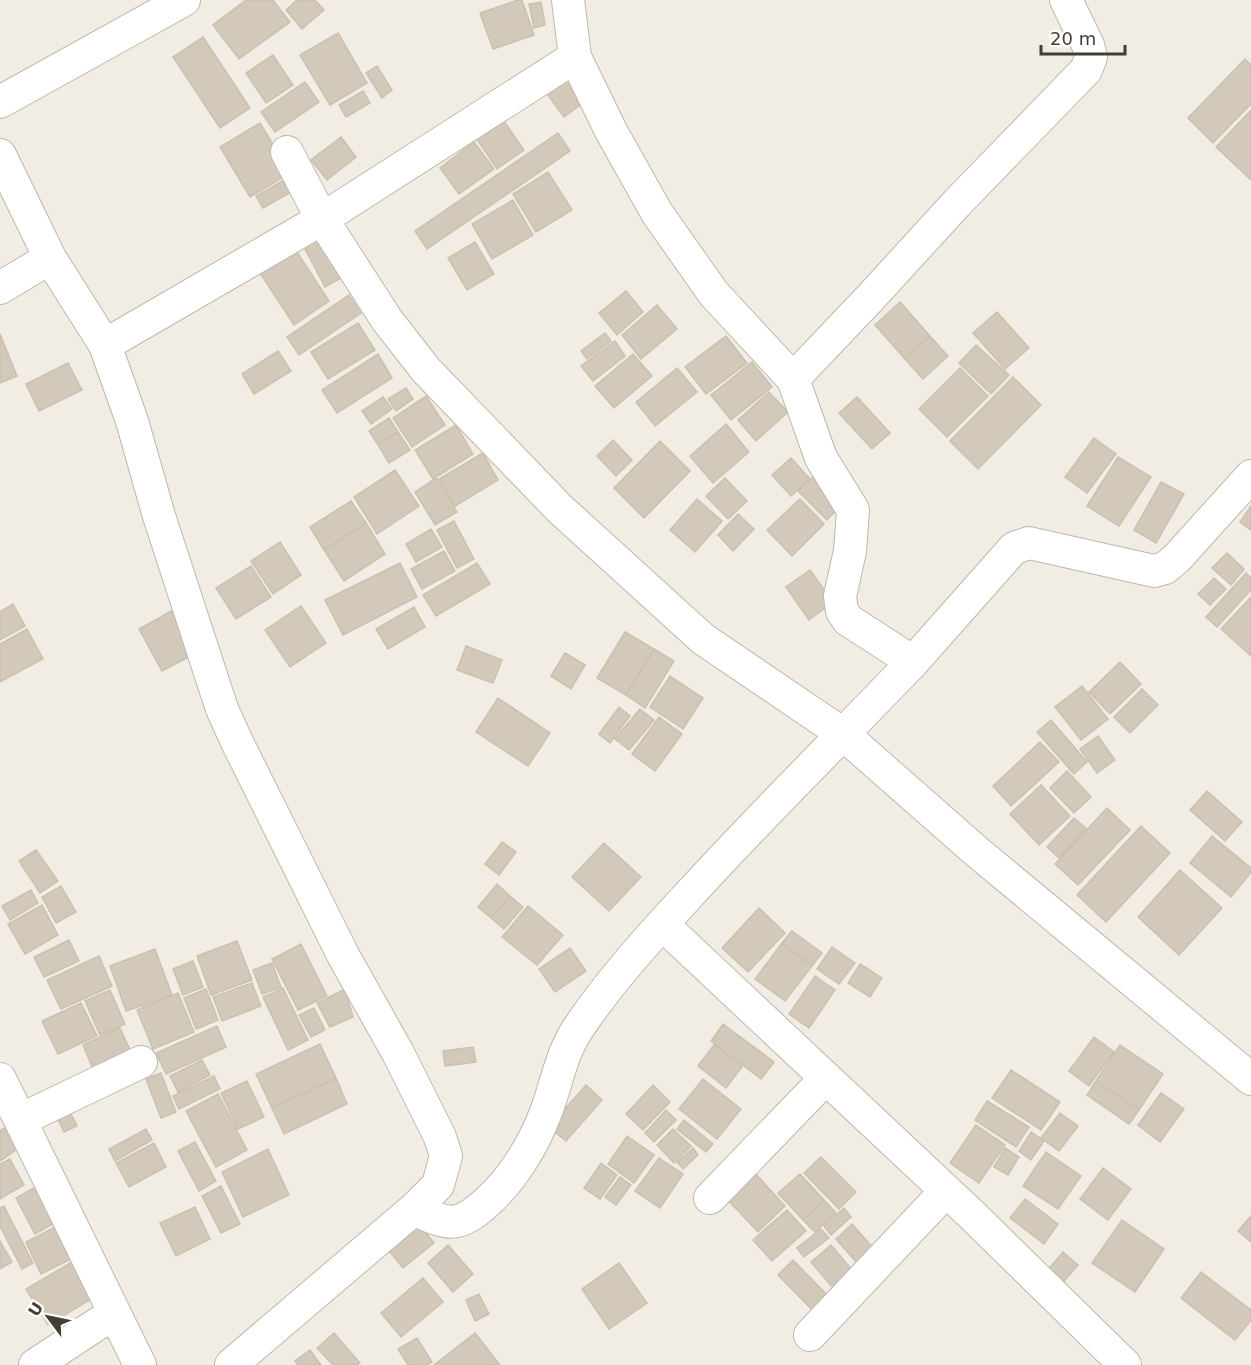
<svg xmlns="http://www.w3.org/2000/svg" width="1251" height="1365" viewBox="0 0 1251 1365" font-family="'DejaVu Sans',sans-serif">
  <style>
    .building { fill: #d2c9ba; stroke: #ccc0ae; stroke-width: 1.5 }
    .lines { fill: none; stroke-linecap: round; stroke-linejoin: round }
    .minor-casing { stroke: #bfb8aa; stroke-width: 34 }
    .minor { stroke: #fff; stroke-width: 32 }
  </style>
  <rect width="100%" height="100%" fill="#f1ede4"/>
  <path class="building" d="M246 0H273L290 22 239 59 213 25Z
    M297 0H315L324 10 302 29 286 10Z
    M518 0H522L534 35 493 49 480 13Z
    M541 2 545 25 534 28 529 4Z
    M338 33 367 83 330 105 300 55Z
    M203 37 250 108 220 128 173 57Z
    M273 55 293 85 266 103 246 73Z
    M1245 59 1251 65V104L1213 143 1188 118Z
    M377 66 392 90 382 98 366 73Z
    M569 67 591 97 564 117 542 87Z
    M305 82 319 102 275 132 261 112Z
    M363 91 370 103 346 117 339 105Z
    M1250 111 1251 112V180L1216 147Z
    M501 117 524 150 497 169 474 135Z
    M260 123 290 173 250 197 220 147Z
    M558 133 570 151 427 249 415 231Z
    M341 137 356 157 327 180 311 160Z
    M474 142 494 169 459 194 440 168Z
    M548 172 572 210 536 232 513 194Z
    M284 180 291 192 263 208 256 196Z
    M513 200 533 235 492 259 472 224Z
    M321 233 343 277 325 287 302 243Z
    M475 242 494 274 467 290 448 258Z
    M295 249 329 301 294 325 260 273Z
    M626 291 643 312 617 335 599 313Z
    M349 295 361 313 299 355 287 337Z
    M900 302 930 336 905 359 875 325Z
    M657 305 677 329 641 359 622 335Z
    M997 312 1029 348 1005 369 973 333Z
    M358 323 375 350 328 379 311 352Z
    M605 333 611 341 587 359 581 351Z
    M0 334 17 376 0 383Z
    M726 336 747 363 706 394 685 367Z
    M930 336 948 356 923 379 905 359Z
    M615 341 625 356 593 381 581 366Z
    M976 345 1009 375 991 394 959 363Z
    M278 351 291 371 254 394 242 374Z
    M378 354 392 378 337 413 322 390Z
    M633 354 652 376 614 408 595 386Z
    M752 362 772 387 731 420 711 395Z
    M68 363 82 390 39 411 26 384Z
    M677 368 697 392 655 426 636 402Z
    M960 368 988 396 947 437 919 409Z
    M1013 377 1041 405 978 469 950 441Z
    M406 388 413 399 396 411 388 399Z
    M769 392 788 412 756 441 738 420Z
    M426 396 445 425 412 447 393 418Z
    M383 397 392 409 371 424 362 411Z
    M857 397 890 433 872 449 839 413Z
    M389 418 398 432 378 445 369 431Z
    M726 424 749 452 713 483 690 456Z
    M456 425 473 454 433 479 415 450Z
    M398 432 410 450 389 463 378 445Z
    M1094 438 1116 454 1087 493 1065 477Z
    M613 440 632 460 616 476 597 456Z
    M660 441 690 471 644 518 614 488Z
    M483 453 498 480 455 506 439 479Z
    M1118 457 1151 477 1119 526 1087 506Z
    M791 458 810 479 791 496 772 475Z
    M395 470 419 506 377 534 354 497Z
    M817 473 845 501 827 520 798 491Z
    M436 478 457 512 435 525 415 492Z
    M725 478 747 501 728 519 706 496Z
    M1161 482 1184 494 1156 543 1134 530Z
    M697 499 722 521 695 552 670 530Z
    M800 499 824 524 792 556 767 530Z
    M351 501 366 523 324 550 310 527Z
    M1251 506V530L1240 522Z
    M738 514 754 529 733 551 718 535Z
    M454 521 474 559 457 568 437 530Z
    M366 523 385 554 344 581 324 550Z
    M431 529 442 547 416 562 406 544Z
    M280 542 301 575 273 594 251 561Z
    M444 551 455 571 422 589 411 569Z
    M1227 553 1244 569 1231 585 1212 568Z
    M400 563 417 597 343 635 325 600Z
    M477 563 490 584 436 616 423 595Z
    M251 566 271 597 236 619 216 588Z
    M810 570 833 602 809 620 786 587Z
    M1246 573 1251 578V590L1217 627 1206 617Z
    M1214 578 1226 589 1210 605 1198 594Z
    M1251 597V656L1221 629Z
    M13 604 25 626 0 640V612Z
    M301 606 326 643 290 667 265 630Z
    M414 607 425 627 388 649 376 629Z
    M175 609 198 652 162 671 139 629Z
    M27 629 43 659 0 682V644Z
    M625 632 654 649 626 695 597 678Z
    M466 646 502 660 493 683 457 670Z
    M654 649 674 661 645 708 626 695Z
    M565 653 585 665 571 689 551 676Z
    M1120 662 1141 684 1110 714 1089 692Z
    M670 676 703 698 683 729 650 707Z
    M1082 686 1108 719 1081 740 1055 707Z
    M1142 689 1158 705 1130 733 1114 717Z
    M498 698 550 733 528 766 476 732Z
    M619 707 630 716 610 743 599 734Z
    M640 709 654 720 629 750 615 739Z
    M659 717 682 734 655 771 632 754Z
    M1051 720 1087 762 1074 774 1037 732Z
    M1098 736 1115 760 1097 773 1080 749Z
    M1040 742 1059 762 1011 806 993 786Z
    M1067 771 1091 797 1074 813 1050 788Z
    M1041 785 1070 816 1039 845 1010 814Z
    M1207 791 1242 822 1225 841 1190 810Z
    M1107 808 1130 830 1078 885 1055 864Z
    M1074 818 1086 828 1059 858 1047 847Z
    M1141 826 1170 853 1106 922 1077 895Z
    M1212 836 1251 868V872L1231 897 1190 863Z
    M502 842 516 852 499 875 485 864Z
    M604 843 641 877 609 911 572 877Z
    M36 850 58 881 40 893 19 861Z
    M1180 870 1222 908 1179 955 1138 917Z
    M497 884 510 896 491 918 478 907Z
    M61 886 76 912 56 923 42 897Z
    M31 890 38 903 10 920 2 906Z
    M510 896 523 907 504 929 491 918Z
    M42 905 58 935 25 954 8 924Z
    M528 906 563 935 537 965 502 937Z
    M759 908 785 933 748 972 722 948Z
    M792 931 822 953 812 966 782 943Z
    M69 940 79 961 44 977 34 957Z
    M237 941 252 980 211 995 197 956Z
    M782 943 812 966 785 1001 755 979Z
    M301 944 327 996 298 1010 272 959Z
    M832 947 855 963 839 984 817 969Z
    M570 948 586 971 555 992 539 969Z
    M155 949 172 995 126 1011 110 966Z
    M99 956 112 986 61 1009 47 980Z
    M193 961 203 987 183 995 173 969Z
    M272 963 281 987 262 994 253 970Z
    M860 964 882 978 870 997 848 983Z
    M815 976 835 990 809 1028 789 1014Z
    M252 983 261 1006 222 1021 213 997Z
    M283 988 308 1040 288 1050 263 997Z
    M206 989 218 1020 196 1029 184 998Z
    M345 989 353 1017 330 1027 317 1003Z
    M110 990 125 1024 100 1035 85 1001Z
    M178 993 194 1032 153 1049 137 1010Z
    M81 1003 97 1036 58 1054 42 1021Z
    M314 1008 325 1030 311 1037 299 1015Z
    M723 1024 774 1062 761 1079 711 1041Z
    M217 1026 226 1047 166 1074 156 1053Z
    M120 1028 131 1052 93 1069 83 1045Z
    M1094 1037 1114 1052 1089 1086 1069 1071Z
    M320 1044 336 1078 272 1108 256 1074Z
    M714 1045 742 1067 726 1088 698 1066Z
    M1120 1045 1163 1074 1139 1110 1096 1081Z
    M473 1047 476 1062 445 1066 443 1051Z
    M202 1060 210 1075 178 1092 170 1076Z
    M1011 1070 1060 1102 1041 1130 992 1098Z
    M161 1073 176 1112 161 1118 146 1079Z
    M214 1076 220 1089 179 1109 173 1096Z
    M336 1078 347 1104 284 1134 272 1108Z
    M703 1079 741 1109 717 1139 679 1109Z
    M247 1081 264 1117 238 1129 221 1093Z
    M1096 1081 1139 1110 1129 1124 1087 1095Z
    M586 1085 602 1100 566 1141 549 1127Z
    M653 1085 670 1102 643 1130 626 1114Z
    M1161 1093 1184 1109 1160 1142 1138 1125Z
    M218 1094 247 1150 216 1167 186 1111Z
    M987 1101 1029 1127 1016 1147 975 1120Z
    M65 1102 77 1126 64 1132 53 1108Z
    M666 1110 676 1120 654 1142 645 1133Z
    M1060 1113 1078 1126 1059 1151 1041 1138Z
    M684 1120 713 1144 706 1152 677 1129Z
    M13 1122 26 1143 0 1161V1131Z
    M976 1125 1005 1145 979 1183 950 1163Z
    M146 1129 152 1140 115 1161 109 1149Z
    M673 1129 691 1146 674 1163 657 1145Z
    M1031 1132 1044 1141 1031 1160 1019 1151Z
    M627 1136 654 1155 634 1183 608 1164Z
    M195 1142 216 1181 199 1191 178 1151Z
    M154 1143 166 1167 129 1187 116 1163Z
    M693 1148 698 1155 683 1169 677 1162Z
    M1005 1148 1019 1157 1008 1175 994 1167Z
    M268 1149 289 1195 243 1217 222 1172Z
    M1046 1152 1081 1176 1058 1209 1023 1186Z
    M821 1157 856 1192 839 1209 804 1173Z
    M659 1158 683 1174 660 1208 635 1191Z
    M10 1159 24 1185 0 1199V1164Z
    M601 1163 617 1175 600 1199 584 1188Z
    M1103 1168 1131 1189 1108 1220 1080 1199Z
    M753 1171 785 1206 758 1232 725 1197Z
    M800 1174 824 1200 803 1220 778 1193Z
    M620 1177 631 1185 616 1205 605 1197Z
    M41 1184 60 1220 35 1234 16 1198Z
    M221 1186 240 1224 221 1233 202 1196Z
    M1025 1199 1058 1224 1044 1244 1010 1218Z
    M824 1200 836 1213 815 1232 803 1220Z
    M4 1206 33 1263 22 1269 0 1226V1208Z
    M195 1207 210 1239 176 1256 160 1223Z
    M844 1208 851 1217 831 1235 824 1226Z
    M787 1210 806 1231 772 1261 753 1240Z
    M413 1216 434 1243 403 1268 381 1241Z
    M1251 1216V1242L1238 1231Z
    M1122 1220 1164 1249 1135 1292 1092 1263Z
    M61 1224 77 1256 41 1274 26 1242Z
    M852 1224 880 1256 863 1270 836 1239Z
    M821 1229 829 1238 804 1257 797 1248Z
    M0 1241 12 1262 0 1269Z
    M448 1245 473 1274 453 1292 428 1263Z
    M831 1245 859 1278 839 1295 811 1262Z
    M1063 1252 1078 1265 1060 1286 1046 1272Z
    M793 1260 833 1301 818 1316 778 1275Z
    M72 1262 93 1298 48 1325 26 1289Z
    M619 1263 647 1303 609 1329 582 1289Z
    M1201 1272 1251 1310V1320L1235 1340 1181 1298Z
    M423 1278 443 1302 401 1337 381 1313Z
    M479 1294 489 1314 475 1321 466 1300Z
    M334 1333 360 1363 357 1365H333L317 1348Z
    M475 1333 500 1365H434Z
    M417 1338 432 1362 427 1365H408L398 1349Z
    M310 1350 321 1365H298L295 1361Z"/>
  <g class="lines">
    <defs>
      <path id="minor" d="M568 0 575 57
        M0 102 184 0
        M0 155 50 258 105 345 132 421 159 516 222 709 237 742 343 955 398 1053 440 1137 446 1156 438 1185 414 1209
        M0 288 50 258
        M105 345 322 219 287 152
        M793 379 871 297 957 203 1086 70 1091 57 1088 45 1066 0
        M913 662 843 734 976 851 1251 1079
        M662 924 972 1215 1125 1365
        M0 1079 140 1365
        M20 1120 141 1062
        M710 1198 826 1078
        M810 1335 946 1191
        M35 1365 114 1313
        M231 1365 414 1209C447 1225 458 1229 487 1202 513 1179 534 1144 546 1112 557 1083 561 1053 579 1027 610 981 648 939 686 898 737 842 790 788 843 734L703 639 560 509 426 370 387 320 322 219 575 57 611 131 657 213 714 294 793 379 821 458 853 510 850 551 840 596 842 611 848 620 913 662 1014 548 1029 543 1154 571 1165 568 1177 558 1251 476"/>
    </defs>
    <use href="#minor" class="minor-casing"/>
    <use href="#minor" class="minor"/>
  </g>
  <g transform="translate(48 1317) rotate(302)" stroke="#ffffff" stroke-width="4.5" paint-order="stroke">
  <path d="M0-4.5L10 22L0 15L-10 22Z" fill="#433d34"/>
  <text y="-9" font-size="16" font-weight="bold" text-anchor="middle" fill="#433d34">U</text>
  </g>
  <path d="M1041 45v9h84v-9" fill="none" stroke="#433d34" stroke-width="3"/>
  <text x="1050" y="45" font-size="18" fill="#433d34" stroke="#ffffff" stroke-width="4.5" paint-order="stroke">20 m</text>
</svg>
